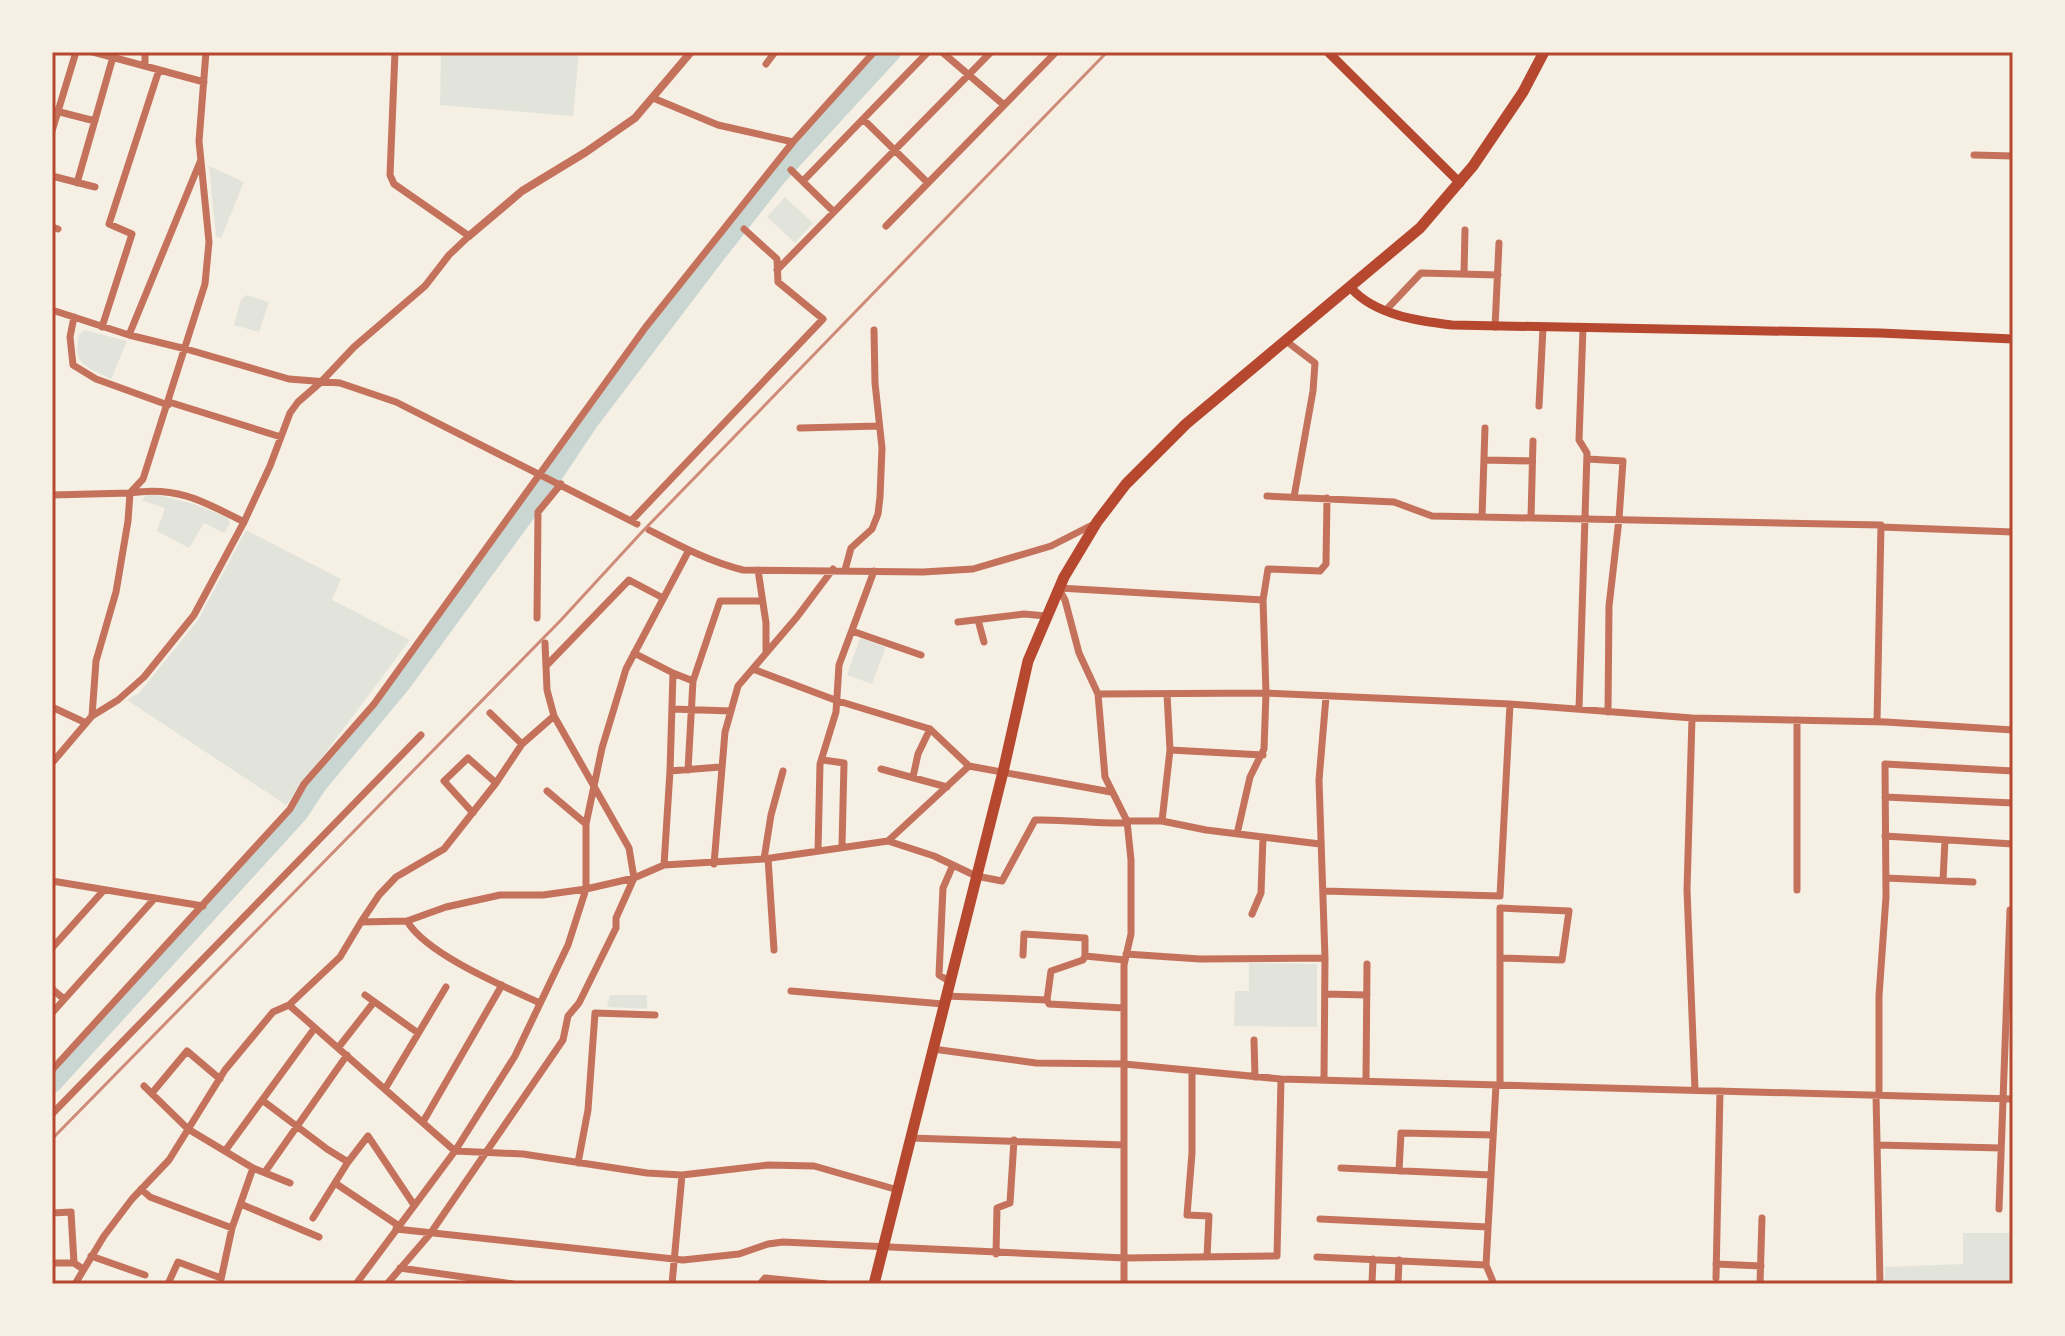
<svg xmlns="http://www.w3.org/2000/svg" width="2065" height="1336" viewBox="0 0 2065 1336" font-family="Manrope,sans-serif">
  <style>
    .green { fill: #e2e4dc }
    .lines { fill: none; stroke-linecap: round; stroke-linejoin: round }
    .river { stroke: #c9d6d2; stroke-width: 20 }
    .minor { stroke: #c5725c; stroke-width: 7 }
    .tertiary { stroke: #c5725c; stroke-width: 8 }
    .secondary { stroke: #b5482f; stroke-width: 9 }
    .trunk { stroke: #b5482f; stroke-width: 11 }
    .rail { stroke: #cf8b77; stroke-width: 3 }
    .neatline { fill: none; stroke: #b5482f; stroke-width: 3 }
  </style>
  <rect width="100%" height="100%" fill="#f6efe4"/>
  <path class="green" d="M441 52H579L573 116 440 105Z
    M209 166 244 182 221 238 216 237Z
    M785 197 813 223 795 243 767 217Z
    M246 295 269 302 259 332 234 325 241 300Z
    M85 330 127 341 111 379C101 374 81 367 78 355 76 350 78 340 79 334Z
    M149 493 194 504 228 518 230 524 224 533 204 523 189 548 157 531 165 508 141 500Z
    M246 530 341 579 332 600 410 640 286 805 127 700 139 693 198 620Z
    M860 638 886 647 872 684 847 675Z
    M1249 963 1317 964V1027L1234 1026 1235 991H1249Z
    M610 995H647V1009L607 1007Z
    M1963 1233H2013V1284H1885V1267L1963 1264Z"/>
  <g class="lines">
    <path class="river" d="M52 1083 298 813 318 783 401 683 546 485 588 422 714 256 776 177 891 52"/>
    <path class="minor" d="M93 52 204 82
      M942 52 1004 105
      M766 64 775 52
      M145 66V52
      M653 98 718 125 793 142 874 52
      M52 110 95 121
      M863 119 928 183
      M52 131 76 52
      M1974 155 2013 156
      M791 170 834 212
      M52 176 95 187
      M803 181 928 52
      M77 183 113 57
      M886 226 1056 52
      M52 227 58 229
      M777 270 991 52
      M1464 274 1465 230
      M52 310 129 335 186 349 289 379 340 383 396 402 637 524
      M1386 310 1421 273 1498 275
      M74 317 70 337 73 365 96 379 168 405
      M102 327 132 234 109 224 159 70
      M1495 327 1499 243
      M129 335 200 162
      M1286 341 1315 363 1313 391 1294 497
      M169 402 281 437
      M1539 406 1543 328
      M800 428 879 426
      M1485 428 1482 517 1881 525 1877 722
      M1587 459 1623 461 1619 519 1609 606 1608 712
      M1484 460 1532 461
      M52 495 130 493 143 479 205 284 209 242 199 141 206 52
      M1267 496 1394 502 1432 516 1482 517
      M1531 518 1533 441
      M632 520 823 319 778 282 777 259 744 229
      M1881 527 2013 532
      M649 530C680 546 710 562 743 570L923 572 973 569 1051 546 1096 523
      M758 570 766 623V653
      M845 570 851 548 872 529 878 514 880 497 882 448 875 383 874 330
      M1059 588 1263 600
      M1059 589 1065 600 1079 653 1098 694 1105 777 1127 821 1131 860V934L1124 965V1284
      M537 618 538 512 561 484
      M978 620 984 642
      M958 622 1024 614 1046 616
      M852 631 921 655
      M634 653 673 673 670 771
      M546 666 629 580 663 598
      M753 669 835 700 930 729 969 766 1111 792
      M673 673 693 681
      M1098 694 1266 693 1510 704 1692 718 1886 722 2013 730
      M52 707 86 723
      M672 709 731 711
      M1579 709 1587 453 1579 440 1583 328
      M490 713 522 744
      M92 716 96 661 116 592 128 521 130 493C177 486 203 501 244 522
      M1692 718 1687 890 1695 1090
      M1797 720V890
      M1170 750 1263 755
      M823 760 844 763 842 846
      M52 763 92 716 118 700 144 677 194 615 244 522 270 466 290 413 298 402 321 382 354 347 425 286 449 255 469 236 394 184 390 175 395 52
      M881 769 947 787
      M688 770 693 681 720 601H762
      M913 777 918 754 930 729
      M547 791 586 824
      M1885 797 2013 803
      M473 813 444 781 468 758 496 783
      M1127 821H1162L1206 830 1320 844
      M1162 821 1170 750 1167 694
      M1237 834 1250 777 1264 749 1266 693 1263 600 1268 569 1320 571 1326 564 1327 498
      M1885 836 2013 844
      M888 841 969 766
      M818 851 820 764 836 712 839 665 874 571
      M768 858 774 950
      M764 859 771 815 783 771
      M714 864 725 732 738 686 797 617 833 569
      M664 865 670 771 720 767
      M1886 878 1973 882
      M1943 880 1945 840
      M52 881 203 906
      M1323 891 1500 896 1510 704
      M1252 914 1261 893 1263 837
      M407 921C426 954 505 987 540 1003
      M361 922 379 895 396 877 444 849 496 783 522 744 554 716
      M52 948 104 890
      M1126 954 1200 959 1325 958
      M1085 956 1125 960
      M1500 958 1562 960 1569 911 1500 908C1500 927 1500 946 1500 965V1085
      M949 981 939 975 943 888 953 865
      M52 989 64 999
      M791 991 943 1004
      M1325 994 1367 995
      M365 995 418 1033
      M945 996 1047 1000 1051 971 1083 960 1085 956V938L1024 934 1023 955
      M1047 1000 1049 1004 1124 1008
      M289 1005 455 1151 523 1154 647 1173 682 1175 768 1165 814 1166 898 1190
      M52 1013 155 898
      M1254 1040 1255 1077
      M338 1048 374 1002
      M933 1049 1036 1063 1124 1064 1281 1079 2013 1099
      M52 1070 290 809 304 784 374 704 645 328 793 142
      M1192 1072V1153L1187 1215 1209 1216 1207 1257
      M1324 1079 1325 958 1319 780 1326 697
      M1366 1081 1367 964
      M144 1086 188 1129 253 1168 290 1183
      M385 1089 446 987
      M152 1093 187 1051 220 1079
      M1876 1095 1880 1284
      M1879 1095V996L1886 897 1885 764 2013 771
      M262 1100 327 1149 348 1162
      M52 1114 421 735
      M423 1122 502 985
      M910 1138 1124 1145
      M1877 1145 2001 1148
      M225 1151 314 1029
      M578 1163 588 1110 595 1013 655 1015
      M1341 1168 1491 1175
      M1399 1171 1401 1133 1493 1135
      M265 1172 347 1055
      M335 1183 399 1226
      M141 1189 150 1197 232 1228
      M243 1205 319 1237
      M1999 1209 2010 910H2013
      M52 1213 71 1212 74 1263
      M313 1218 348 1162 368 1136 414 1205
      M1320 1219 1488 1227
      M396 1229 683 1260 739 1254 768 1244 783 1242 1125 1258 1277 1256 1281 1079
      M996 1254 997 1208 1010 1203 1014 1140
      M91 1256 145 1275
      M1317 1257 1486 1265
      M52 1263H74L83 1269
      M1716 1264 1761 1266
      M400 1268 513 1284
      M1716 1278 1720 1091
      M75 1284 104 1236 132 1199 169 1160 225 1070 273 1012 289 1005 340 957 361 922 407 921 446 907 500 895H543L586 889 634 878 664 865 764 859 888 841 934 856 976 876 1002 881 1035 820C1066 819 1096 824 1127 823
      M168 1284 178 1262 221 1278
      M220 1284 232 1228 253 1168
      M356 1284 455 1151 515 1056 568 945 586 889V824L602 748 626 669 689 550
      M387 1284 430 1234 563 1040 568 1016 579 1003 616 928V918L634 878 629 848 554 716 547 690 545 643
      M672 1284 682 1175
      M760 1284 765 1278 826 1284
      M1372 1284 1373 1259
      M1398 1284 1399 1260
      M1494 1284 1486 1265 1496 1085
      M1760 1284 1762 1218"/>
    <path class="tertiary" d="M469 236 522 191 586 152 635 118 691 52"/>
    <path class="secondary" d="M1328 52 1460 183
      M1351 288C1375 315 1418 321 1452 325L1880 333 2013 339"/>
    <path class="trunk" d="M874 1284 1003 772 1028 661 1064 577 1097 522 1126 484 1186 424 1420 228 1473 166 1523 92 1544 52"/>
    <path class="rail" d="M52 1139 561 620 641 533 1107 52"/>
  </g>
  <rect width="2065" height="1336" fill="none" stroke="#f6efe4" stroke-width="108"/>
  <rect x="54" y="54" width="1957" height="1228" class="neatline"/>
</svg>
